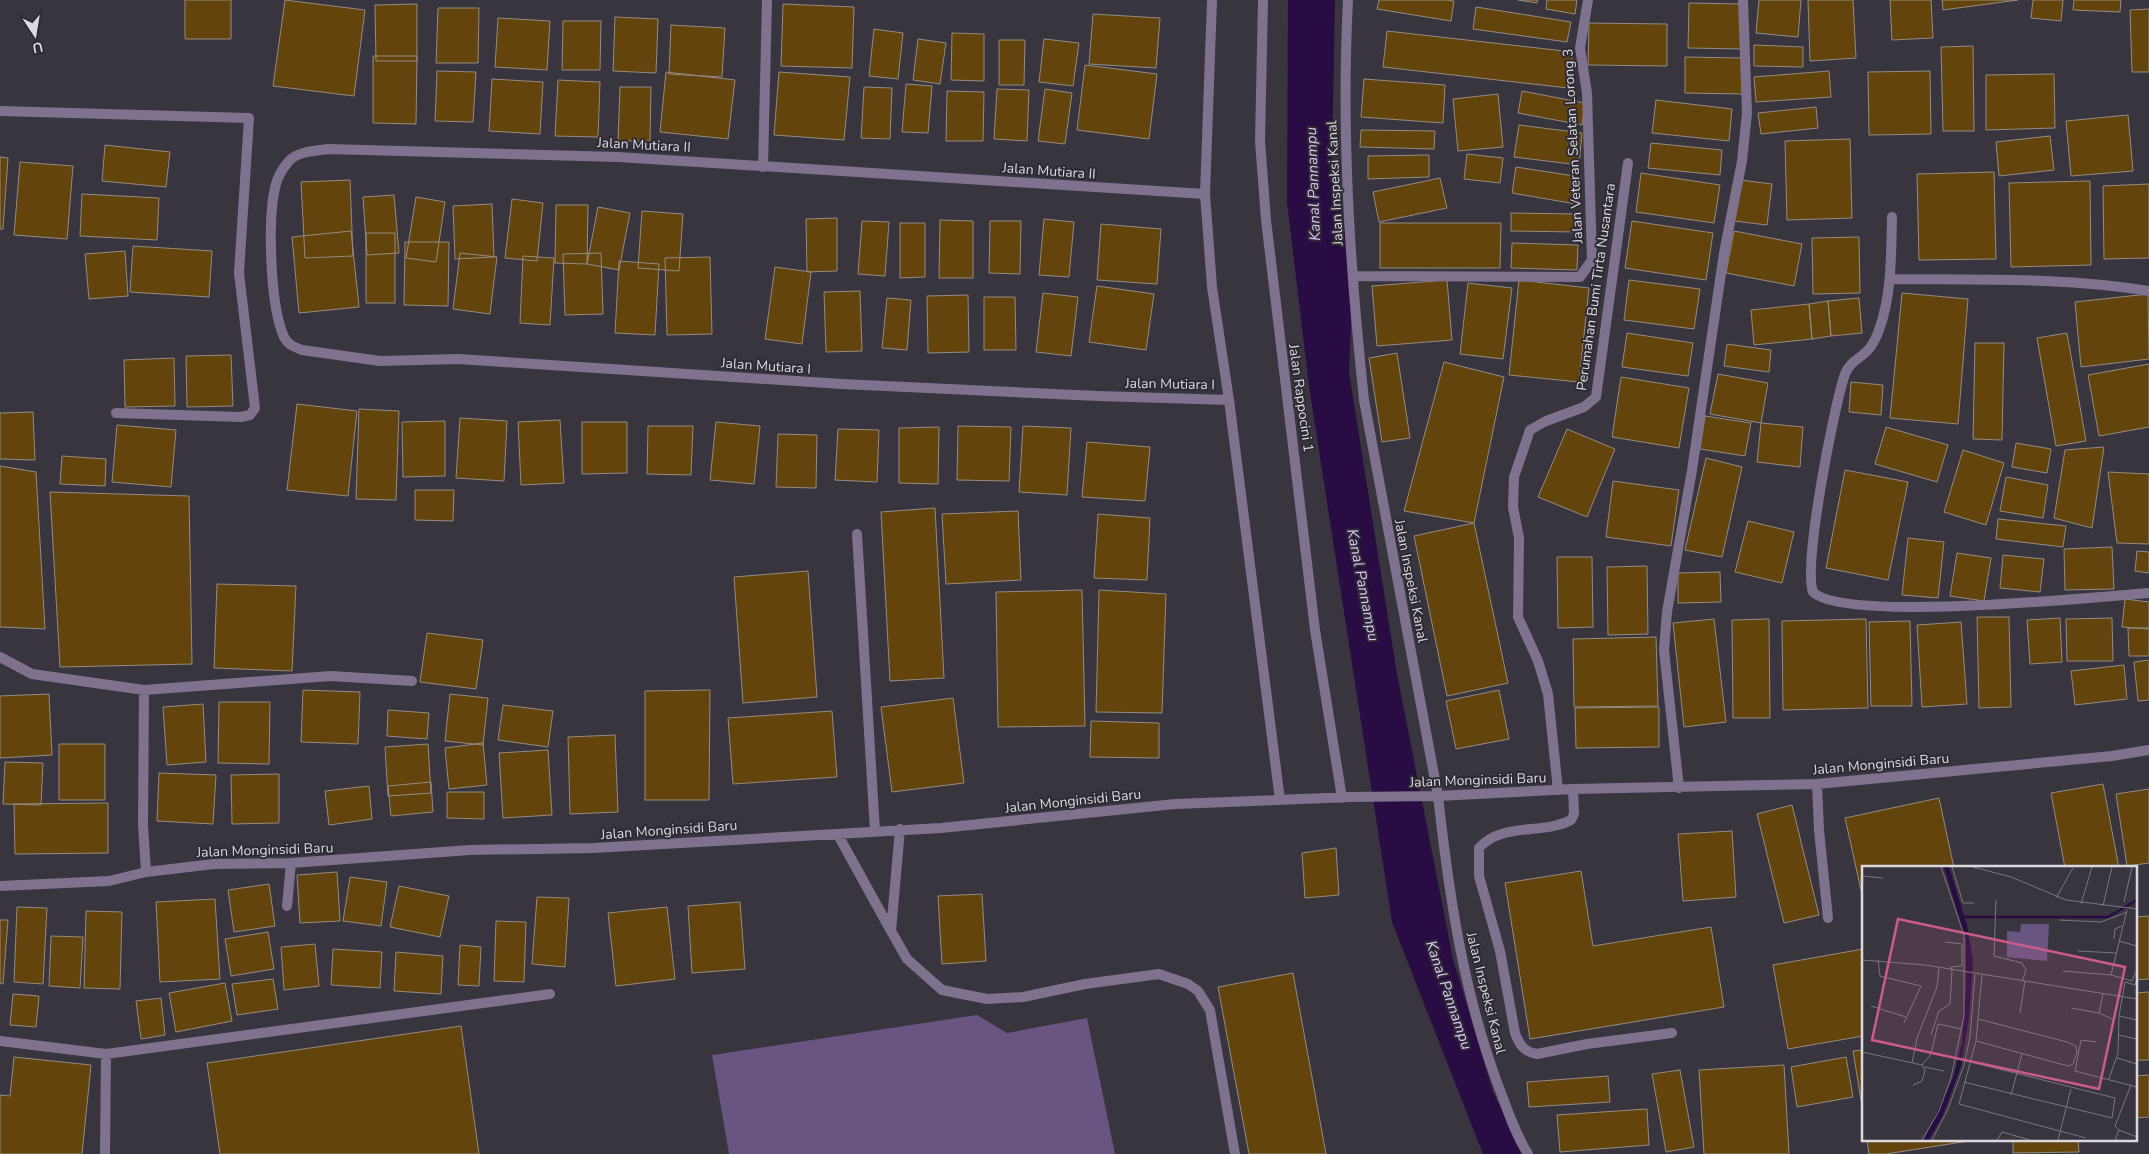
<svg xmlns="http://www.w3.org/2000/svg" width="2149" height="1154" viewBox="0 0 2149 1154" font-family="'Nunito Sans',sans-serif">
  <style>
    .green { fill: #695581 }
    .water { fill: #2a0c44 }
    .building { fill: #63440d; stroke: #938c81 }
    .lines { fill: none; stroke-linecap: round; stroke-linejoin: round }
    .street { stroke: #7e728e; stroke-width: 10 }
    .labels { text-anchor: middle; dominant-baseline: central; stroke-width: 4; stroke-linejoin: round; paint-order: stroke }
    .street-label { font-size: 14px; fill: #dbd9df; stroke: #2f2b34 }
    .water-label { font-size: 15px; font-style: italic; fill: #dcc4fa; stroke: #2f2b34 }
    .inset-river { fill: none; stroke: #2a0c44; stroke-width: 2.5 }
    .inset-road { fill: none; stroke: #7a777f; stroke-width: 1 }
    .view { fill: #cb5c89; fill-opacity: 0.15; stroke: #cb5c89; stroke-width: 2.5 }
    .inset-edge { fill: none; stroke: #dbd9df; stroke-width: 2.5 }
  </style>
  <rect width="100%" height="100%" fill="#39353f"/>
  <path class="green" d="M977 1015 1007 1033 1087 1018 1115 1154H729L712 1055Z"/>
  <path class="water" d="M1288 0H1335L1332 161 1353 276 1349 372 1397 674 1453 959 1493 1092 1523 1154H1483L1392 922 1309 386 1287 202Z"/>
  <path class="building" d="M185 0H231V39H185Z
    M285 0 365 10 354 96 273 86Z
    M1379 0H1448L1454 1 1451 21 1377 9Z
    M1518 0H1538L1537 3Z
    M1547 0H1577L1575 14 1546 9Z
    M1759 0H1801L1798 37 1756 33Z
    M1808 0H1853L1856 58 1810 61Z
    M1890 0H1931L1933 38 1892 40Z
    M1942 0H2018L1943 10Z
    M2033 0H2063L2061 21 2031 18Z
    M2074 0H2121L2120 12 2073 10Z
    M1689 3 1745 4 1743 49 1688 48Z
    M417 4V61H376L375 5Z
    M783 4 854 7 852 68 781 66Z
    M1476 7 1571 22 1567 42 1473 29Z
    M438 8H479L478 63H436Z
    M2149 9V72H2132L2130 10Z
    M1093 14 1160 18 1156 68 1089 64Z
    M615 17 658 19 656 73 613 71Z
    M498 18 550 21 547 70 495 67Z
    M563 21H601L600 70H562Z
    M1589 23 1667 24V66L1588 65Z
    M671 25 725 28 722 77 669 74Z
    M874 29 903 33 898 79 869 76Z
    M1387 31 1573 52 1568 88 1383 67Z
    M952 33 984 34V81L951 80Z
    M918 39 946 43 940 84 913 80Z
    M1044 39 1079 43 1073 86 1039 82Z
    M999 40H1025L1024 85H999Z
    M1754 45 1803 47V67L1754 66Z
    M1973 46 1974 131H1943L1941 47Z
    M373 56H417L416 124 373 123Z
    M1685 57 1742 58V94L1685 93Z
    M1085 65 1157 74 1149 139 1077 130Z
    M437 71 476 72 473 122 435 121Z
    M1829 71 1831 97 1756 102 1754 77Z
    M1930 71 1931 134 1869 135 1868 72Z
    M666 72 735 80 728 139 660 132Z
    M779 72 850 77 844 140 774 135Z
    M2054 74 2055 128 1986 130V75Z
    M492 79 543 82 540 134 489 131Z
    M1364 79 1445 85 1443 123 1361 117Z
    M558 80 600 82 598 137 555 136Z
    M906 84 932 86 928 133 902 132Z
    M620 87H651L650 141H618Z
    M864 87 892 88 890 139 861 138Z
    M997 89 1029 90 1027 141 994 139Z
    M1045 89 1072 93 1065 144 1038 141Z
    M947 91 984 92 983 141H946Z
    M1522 91 1585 103 1582 125 1518 113Z
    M1498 94 1503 147 1458 151 1453 99Z
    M1656 100 1732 109 1729 141 1652 133Z
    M1816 107 1818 128 1761 134 1758 113Z
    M2128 115 2133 171 2071 176 2066 121Z
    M1519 125 1582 133 1579 165 1514 157Z
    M1361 130 1435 131 1434 149 1360 147Z
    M2050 136 2054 170 1999 176 1996 142Z
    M1850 139 1852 218 1787 220 1785 141Z
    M1651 143 1722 150 1720 175 1648 168Z
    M105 145 170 152 166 187 102 181Z
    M1467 154 1503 158 1500 183 1464 179Z
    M1429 155V177L1368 179V156Z
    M0 157 8 158 3 229H0Z
    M20 162 73 166 67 239 14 235Z
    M1516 167 1581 177 1576 204 1512 193Z
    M1994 172 1996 259 1919 260 1917 174Z
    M1641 173 1720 185 1714 223 1636 212Z
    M1440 178 1447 208 1379 222 1373 192Z
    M350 180 353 256 305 258 301 182Z
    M1740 180 1772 184 1767 225 1734 221Z
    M2090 181 2091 265 2011 267 2009 183Z
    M2149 184V258L2104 259 2103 186Z
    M82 194 159 198 157 240 80 236Z
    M394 195 399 253 367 255 363 197Z
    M416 197 445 202 436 262 406 258Z
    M512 199 543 203 537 261 505 258Z
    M492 204 494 257 455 259 453 206Z
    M556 205H588L587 264 555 263Z
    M598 207 630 213 619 270 587 264Z
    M642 211 683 214 679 271 638 268Z
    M1511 213 1577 214V232L1511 231Z
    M837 218V271L807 272 806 219Z
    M1044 219 1074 222 1069 277 1039 275Z
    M940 220 973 221V278H939Z
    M862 221 889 222 885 276 858 274Z
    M990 221H1021L1020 274 989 273Z
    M1632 221 1713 233 1706 280 1625 268Z
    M900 223H925V277L900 278Z
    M1380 223H1501L1500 268H1380Z
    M1101 224 1161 229 1157 284 1097 280Z
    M351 231 359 307 299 313 292 237Z
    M1734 231 1802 244 1794 286 1726 273Z
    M366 233H395V303H366Z
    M1859 237 1860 293 1813 294 1812 238Z
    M405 242H449L448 306 404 305Z
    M1512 243 1578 245 1577 270 1511 268Z
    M133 246 212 251 209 297 130 292Z
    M125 251 128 296 89 299 85 254Z
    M460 253 497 257 490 314 453 309Z
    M601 253 603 314 565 315 563 254Z
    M523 256 554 258 550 325 520 323Z
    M710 257 712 334 667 335 665 258Z
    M619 261 659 264 655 335 615 333Z
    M775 267 811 272 802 344 765 339Z
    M1447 280 1452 340 1377 346 1372 286Z
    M1519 280 1589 288 1579 382 1509 375Z
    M1629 280 1700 289 1694 329 1624 320Z
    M1468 283 1512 288 1503 359 1460 354Z
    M1097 286 1154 294 1146 350 1089 342Z
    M860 291 862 351 826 352 824 292Z
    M1043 293 1078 297 1071 356 1036 352Z
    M1902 293 1968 299 1958 424 1890 418Z
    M2148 294 2149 359 2081 367 2075 302Z
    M968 295 969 352 928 353 927 296Z
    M984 297H1015L1016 350H984Z
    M887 298 911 300 907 350 882 348Z
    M1859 298 1862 333 1831 336 1828 301Z
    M1828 301 1831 336 1812 339 1809 304Z
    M1809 304 1812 339 1754 345 1751 310Z
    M1627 333 1693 343 1688 376 1622 367Z
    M2067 333 2086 441 2056 446 2037 338Z
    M1975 343H2004L2002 440 1973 439Z
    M1727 344 1771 350 1769 372 1724 366Z
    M1397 353 1410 438 1382 442 1369 358Z
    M231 355 233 406 187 407 186 356Z
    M174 358 175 406 125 407 124 360Z
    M1444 362 1504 377 1474 523 1404 511Z
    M2149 364V427L2099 436 2088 375Z
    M1718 374 1768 383 1761 423 1710 414Z
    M1621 377 1689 388 1679 448 1612 437Z
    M1851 382 1883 385 1881 415 1849 412Z
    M297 404 357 411 348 496 287 490Z
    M359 409 399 411 396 500 356 499Z
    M33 412 35 460 0 459V413Z
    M1705 416 1751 423 1745 456 1700 449Z
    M460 418 507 421 504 481 456 478Z
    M560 420 564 483 521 485 518 422Z
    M445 421V476L403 477 402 422Z
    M582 422H627V473L582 474Z
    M716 422 760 426 754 484 710 480Z
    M1761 423 1803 427 1800 467 1757 462Z
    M117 425 176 430 171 487 112 482Z
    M648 426H693L691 475 647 474Z
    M958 426 1011 427 1009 481 957 480Z
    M1023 426 1071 428 1067 495 1019 492Z
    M939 427 938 484 899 483V428Z
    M1886 427 1948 445 1937 482 1875 464Z
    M838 429 879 430 877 482 835 480Z
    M1567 429 1615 449 1587 517 1538 497Z
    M778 434 817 435 816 488 776 487Z
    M1087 442 1150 447 1145 501 1082 497Z
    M2016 443 2051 449 2047 473 2012 467Z
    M2104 447 2092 528 2054 518 2065 450Z
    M1963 450 2004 463 1986 525 1944 512Z
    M62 456 106 459 105 486 60 484Z
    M1706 458 1742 467 1722 557 1685 550Z
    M0 466 36 472 45 629 0 627Z
    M1845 470 1908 482 1888 580 1826 568Z
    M2108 472 2149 474V544L2117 543Z
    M2006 477 2048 485 2043 518 2000 511Z
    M1613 481 1679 490 1671 546 1606 537Z
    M415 490H454L453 521 415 520Z
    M50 492 189 496 192 664 60 667Z
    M935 508 944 678 890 681 881 512Z
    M1018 511 1021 580 946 584 942 514Z
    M1098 514 1150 518 1147 580 1094 578Z
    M1998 519 2066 526 2063 547 1996 539Z
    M1748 521 1794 532 1782 583 1735 572Z
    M1474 523 1508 683 1447 696 1414 536Z
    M1908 538 1944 542 1938 598 1902 595Z
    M2112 547 2114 589 2065 590 2064 549Z
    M2137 551 2149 552V573L2135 571Z
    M1957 553 1991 558 1984 601 1950 596Z
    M2003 555 2044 559 2040 592 2000 588Z
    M1557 557H1592L1593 627 1558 628Z
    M1647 566 1648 634 1608 635 1607 567Z
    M808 571 817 697 743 703 734 577Z
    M1720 572 1721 602 1678 603V573Z
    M217 584 296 586 292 671 214 668Z
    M1082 590 1085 726 998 727 996 592Z
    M1099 590 1166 594 1162 713 1096 712Z
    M2125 599 2149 602V629L2122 627Z
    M1977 617H2009L2011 707 1979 708Z
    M2060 618 2062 662 2030 664 2027 620Z
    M2112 618 2113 661H2067L2066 619Z
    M1714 619 1726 722 1684 727 1673 623Z
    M1769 619 1770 718H1733L1732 620Z
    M1866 619 1868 708 1783 710 1782 621Z
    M1910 621 1912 706H1871L1869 622Z
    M1961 622 1967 704 1922 707 1917 625Z
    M2128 628H2149V656H2129Z
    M427 633 483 640 476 689 420 682Z
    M1656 637 1658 706 1574 707 1573 639Z
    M2149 660V700L2138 701 2134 662Z
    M2124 665 2127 699 2075 705 2071 671Z
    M303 690 360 692 358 744 301 742Z
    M710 690 709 800H645V691Z
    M1499 690 1509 739 1456 749 1446 701Z
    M49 694 52 755 0 758V696Z
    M450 694 488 698 483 745 445 741Z
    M953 698 964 783 892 792 881 707Z
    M219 702H270L269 764 218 763Z
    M203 704 206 762 167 765 163 707Z
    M503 705 553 711 548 747 498 740Z
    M1659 707V747L1576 748 1575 708Z
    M388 710 429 713 427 739 387 736Z
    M832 711 837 777 733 784 728 718Z
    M1091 721 1159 723V758L1090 757Z
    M615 735 618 812 570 814 568 737Z
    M483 743 487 785 449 789 445 748Z
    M59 744H105V800H59Z
    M428 744 431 793 388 796 385 747Z
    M548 750 552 815 503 818 499 753Z
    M5 762 43 763 41 805 3 804Z
    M159 773 216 775 213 824 157 821Z
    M279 774V823L232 824 231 775Z
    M431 782 433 812 391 816 388 786Z
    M2103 784 2119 868H2065L2051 793Z
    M369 786 372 819 329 825 325 791Z
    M2149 789V863L2127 866 2116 794Z
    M447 792H484V819L447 818Z
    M1939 798 1954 868H1863V899L1845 818Z
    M108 803V853L15 854 14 804Z
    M1792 805 1819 915 1784 923 1757 814Z
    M1732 831 1736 897 1683 901 1678 834Z
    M1336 848 1339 895 1305 898 1302 853Z
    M1581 871 1593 946 1711 927 1724 1007 1530 1039 1505 883Z
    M337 872 340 921 300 923 297 875Z
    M350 877 387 882 381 926 343 921Z
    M269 884 275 926 234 932 228 890Z
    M399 886 449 896 440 937 390 927Z
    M982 894 986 961 942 964 938 896Z
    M537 897 569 898 565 967 532 964Z
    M215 899 220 979 160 982 156 902Z
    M740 902 745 969 692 973 688 906Z
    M17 907 47 908 43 984 14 982Z
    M667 907 675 979 616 986 608 913Z
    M86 911 122 912 120 989 84 988Z
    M2149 916V979L2135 980V917Z
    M0 920H8L3 984 0 983Z
    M496 921 526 922 524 982 494 981Z
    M268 932 274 969 231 976 225 939Z
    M51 936 83 937 80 988 49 986Z
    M315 944 319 986 284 990 281 947Z
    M460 945 481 947 479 986 458 985Z
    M333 949 382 952 380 988 331 985Z
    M1863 949V1036L1788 1049 1773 965Z
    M396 952 443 956 441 994 394 991Z
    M1293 973 1326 1154H1249L1218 987Z
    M273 979 278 1009 237 1015 232 984Z
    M225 983 232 1021 176 1032 169 993Z
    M2149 992V1060H2135V993Z
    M13 994 39 996 36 1027 10 1025Z
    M161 998 165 1035 141 1039 136 1001Z
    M461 1026 479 1154H220L207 1063Z
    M1863 1050V1112L1853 1051Z
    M14 1057 91 1065 82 1154H0V1095L10 1096Z
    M1846 1057 1853 1097 1797 1107 1791 1067Z
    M1784 1065 1789 1154H1704L1699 1070Z
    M1680 1070 1694 1147 1666 1152 1652 1074Z
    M2149 1075V1117L2135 1118V1076Z
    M1608 1076 1610 1102 1529 1107 1527 1082Z
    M1647 1109 1649 1145 1560 1152 1557 1115Z
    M1867 1140H1975L1886 1154H1869Z
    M2013 1140H2078L2079 1152 2013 1153Z"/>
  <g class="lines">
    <path class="street" d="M1212 0 1205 194 1212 287 1229 400 1280 800
      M1263 0 1260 141 1266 220 1315 630 1342 798
      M1348 0C1341 133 1350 268 1364 400L1438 796C1449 895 1463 991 1498 1085 1507 1108 1514 1132 1528 1154
      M0 111 249 118 239 273 255 408 250 415 241 417 116 413
      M763 167 767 0
      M1205 194 618 157 328 149C316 151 298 151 289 161 283 168 278 176 276 184 267 217 270 306 284 337 288 345 294 347 302 350L380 361 458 359 842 384 1098 396 1229 400
      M1892 217C1891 255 1892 294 1879 330 1877 336 1872 346 1868 350 1860 359 1850 361 1845 374 1834 406 1803 564 1813 592 1845 623 2095 597 2149 593
      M1353 276 1580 277 1592 260 1587 93 1580 48 1588 0
      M1890 279C1976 280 2064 277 2149 291
      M857 534 875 831
      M0 657 32 674 144 690 331 676 412 681
      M144 690 143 825 146 872
      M1817 784 1819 830 1828 918
      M1679 788 1664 650 1667 612 1692 470 1724 253 1742 161 1747 113 1743 0
      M1573 789 1574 814 1571 820C1543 835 1502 822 1479 848V876L1500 951 1515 1033C1519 1044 1524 1052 1537 1054L1587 1044 1672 1033
      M1558 790 1548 694 1538 661 1518 617 1519 538 1513 507 1514 477 1530 430 1546 421 1584 407 1596 397 1628 163
      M900 829 891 931 907 959 942 990 987 999 1023 997 1085 984 1159 974 1188 984 1198 991 1210 1010 1235 1154
      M838 835 891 931
      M0 886 109 881 146 872 214 864 291 863 470 850 594 848 941 828 1175 804 1351 797 1438 796 1573 789 1817 784 2112 756 2149 750
      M287 906 291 863
      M0 1041 106 1054 550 994
      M105 1154 106 1054"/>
  </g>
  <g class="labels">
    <g class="street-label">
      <text transform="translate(644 145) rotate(3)">Jalan Mutiara II</text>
      <text transform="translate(1573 146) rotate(-93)">Jalan Veteran Selatan Lorong 3</text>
      <text transform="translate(1049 171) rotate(4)">Jalan Mutiara II</text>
      <text transform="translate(1335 183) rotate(-93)">Jalan Inspeksi Kanal</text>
      <text transform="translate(1596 287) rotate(-82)">Perumahan Bumi Tirta Nusantara</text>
      <text transform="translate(766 366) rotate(4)">Jalan Mutiara I</text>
      <text transform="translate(1170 384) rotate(1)">Jalan Mutiara I</text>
      <text transform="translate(1301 398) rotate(82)">Jalan Rappocini 1</text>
      <text transform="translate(1411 581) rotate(79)">Jalan Inspeksi Kanal</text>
      <text transform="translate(1881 764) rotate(-5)">Jalan Monginsidi Baru</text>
      <text transform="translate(1478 780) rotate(-2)">Jalan Monginsidi Baru</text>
      <text transform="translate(1073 801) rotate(-6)">Jalan Monginsidi Baru</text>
      <text transform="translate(669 830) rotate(-4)">Jalan Monginsidi Baru</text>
      <text transform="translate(265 850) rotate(-2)">Jalan Monginsidi Baru</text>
      <text transform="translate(1486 993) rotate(76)">Jalan Inspeksi Kanal</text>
    </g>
    <g class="water-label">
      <text transform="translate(1313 184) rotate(-92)">Kanal Pannampu</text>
      <text transform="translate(1363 585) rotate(79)">Kanal Pannampu</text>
      <text transform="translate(1449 995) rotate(71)">Kanal Pannampu</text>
    </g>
  </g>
  <g transform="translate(1862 866)">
    <rect width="275" height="275" fill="#39353f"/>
    <path d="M159 58H187L185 95 145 91V65L158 66Z" fill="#695581"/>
    <path d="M82 1H87L105 59 111 94 107 152 99 200 81 249 67 274H62L92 210 100 176 104 120V74Z" fill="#2a0c44"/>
    <path class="inset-river" d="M100 51H246L275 34"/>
    <path class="inset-road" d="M90 1 101 37H112M111 1 149 11 204 34 275 43M0 10 21 12M194 32 211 2M134 34 132 90 160 97 164 104 160 115M262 36 270 1M219 38 230 1M241 40 250 1M197 54 239 56 265 46M252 73 253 63 260 60M257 75 275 80M83 76 100 78V100L89 101V104M216 85 254 87M0 94 63 99 275 133M16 94 18 110 59 120 42 157M201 105 249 109 270 115 275 104M120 109 114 175 97 238 224 272M249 109 265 44M9 140 44 151M209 142 237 147 252 154M158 147 163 115M237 147 241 127M257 150 275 154M69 169 77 145 88 138 90 104M256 169 275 173M114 175 206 200 211 198 215 186 214 180 205 176 116 153M234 176 219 174 213 205 275 221M0 186 60 199 69 188 76 158 100 163M255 192 275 198M50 197 55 172 75 121 77 102M62 201 82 205M247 213 256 187 257 150 263 116 273 119 275 112M102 216 250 252 253 232 109 196M51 219 60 215 63 205 60 199M149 229 160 188M257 264 275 271M60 274 77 245 89 212 102 150V69L79 1M70 274 86 243 102 199 108 171 113 108M135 274 140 266 168 274M196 274 209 223M253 274 257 264 253 260 269 219"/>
    <path class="view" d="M36 53 263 101 237 223 10 174Z"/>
    <rect width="275" height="275" class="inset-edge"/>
  </g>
  <g transform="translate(35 35) rotate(168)" stroke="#2f2b34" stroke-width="4" paint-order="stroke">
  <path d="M0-4L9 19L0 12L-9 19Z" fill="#dbd9df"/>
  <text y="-8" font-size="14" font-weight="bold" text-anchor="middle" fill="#dbd9df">U</text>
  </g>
</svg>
